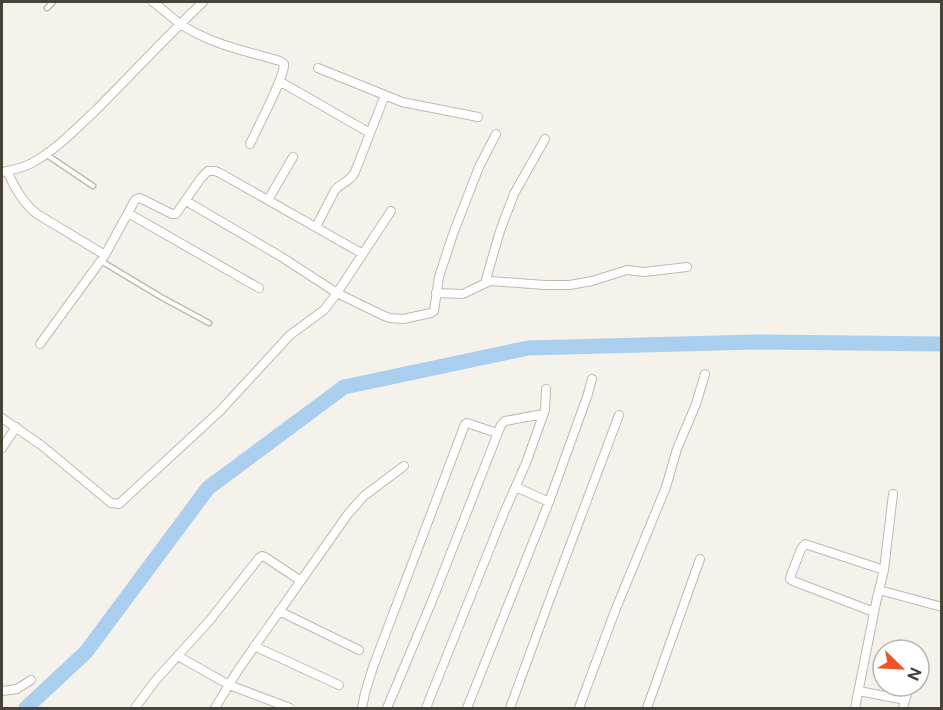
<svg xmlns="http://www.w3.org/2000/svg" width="943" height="710" viewBox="0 0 943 710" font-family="'Public Sans',sans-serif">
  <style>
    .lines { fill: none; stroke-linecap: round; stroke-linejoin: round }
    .river { stroke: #aaceee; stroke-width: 15 }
    .lane-casing { stroke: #c0baad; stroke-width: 7 }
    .street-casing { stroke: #c0baad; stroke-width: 10 }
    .lane { stroke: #fff; stroke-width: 4 }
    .street { stroke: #fff; stroke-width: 8 }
  </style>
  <rect width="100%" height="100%" fill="#f4f2ea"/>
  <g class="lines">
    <path class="river" d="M26 708 86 652 208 488 344 387 528 348 756 342 942 344"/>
    <defs>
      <path id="lane" d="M47 8 53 2
        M47 155 93 186
        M101 261 161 297 209 323"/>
      <path id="street" d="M153 2C161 8 170 16 179 23 209 44 246 51 280 61L284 64C285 77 257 128 250 144
        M318 68 402 102 478 117
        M279 81 370 133
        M7 171C15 188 23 203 37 214L105 255
        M2 172C12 170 23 168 32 163 57 149 76 129 96 110 132 74 166 37 203 2
        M268 200 293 157
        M186 201 280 256 337 293 382 315 390 318 403 319 431 313 434 311 439 277 453 234 479 167 496 134
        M128 213 259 288
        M316 227 335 190C342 182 349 183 355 172L385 95
        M485 283 500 231 514 194 545 139
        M436 293 463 294 490 281 545 285H570L592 281 627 270 644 272 687 267
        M40 344 105 255 135 200 139 198 142 199 172 214H176L201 178 208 171H215L220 173 363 254
        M2 418 41 445 111 503 119 504 220 411 290 335 324 310 337 293 391 211
        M2 448 16 427
        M516 487 549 502
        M879 590 942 607
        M279 611 359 650
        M874 612 793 581 790 579 791 575 801 549 805 544 884 570
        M254 646 339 685
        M178 656 229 685 290 708
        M2 691 17 689 31 680
        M859 691 905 700
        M135 708 155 681 210 620 259 558 262 556 265 557 301 581
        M215 708 238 670 348 514 364 496 404 466
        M362 708 365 693 373 667 465 424 467 423 497 433
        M387 708 432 601 501 425 505 421 543 414
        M426 708 504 513 526 463 545 410 546 389
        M467 708 549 502 587 397 592 379
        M510 708 548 604 619 415
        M579 708 615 611 666 487 677 449 696 404 705 374
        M647 708 700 559
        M855 708 877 598 884 570 893 494
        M903 708 909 686"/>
    </defs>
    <use href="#lane" class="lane-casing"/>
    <use href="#street" class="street-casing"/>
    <use href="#lane" class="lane"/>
    <use href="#street" class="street"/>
  </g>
  <rect width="943" height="710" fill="none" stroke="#484339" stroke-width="6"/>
  <g transform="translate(901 668) rotate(114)"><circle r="28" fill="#ffffff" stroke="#b6b4b0" stroke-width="1.5"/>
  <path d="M0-4.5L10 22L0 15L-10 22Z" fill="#f05126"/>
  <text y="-9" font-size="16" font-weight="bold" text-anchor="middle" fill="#484339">N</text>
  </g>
</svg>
